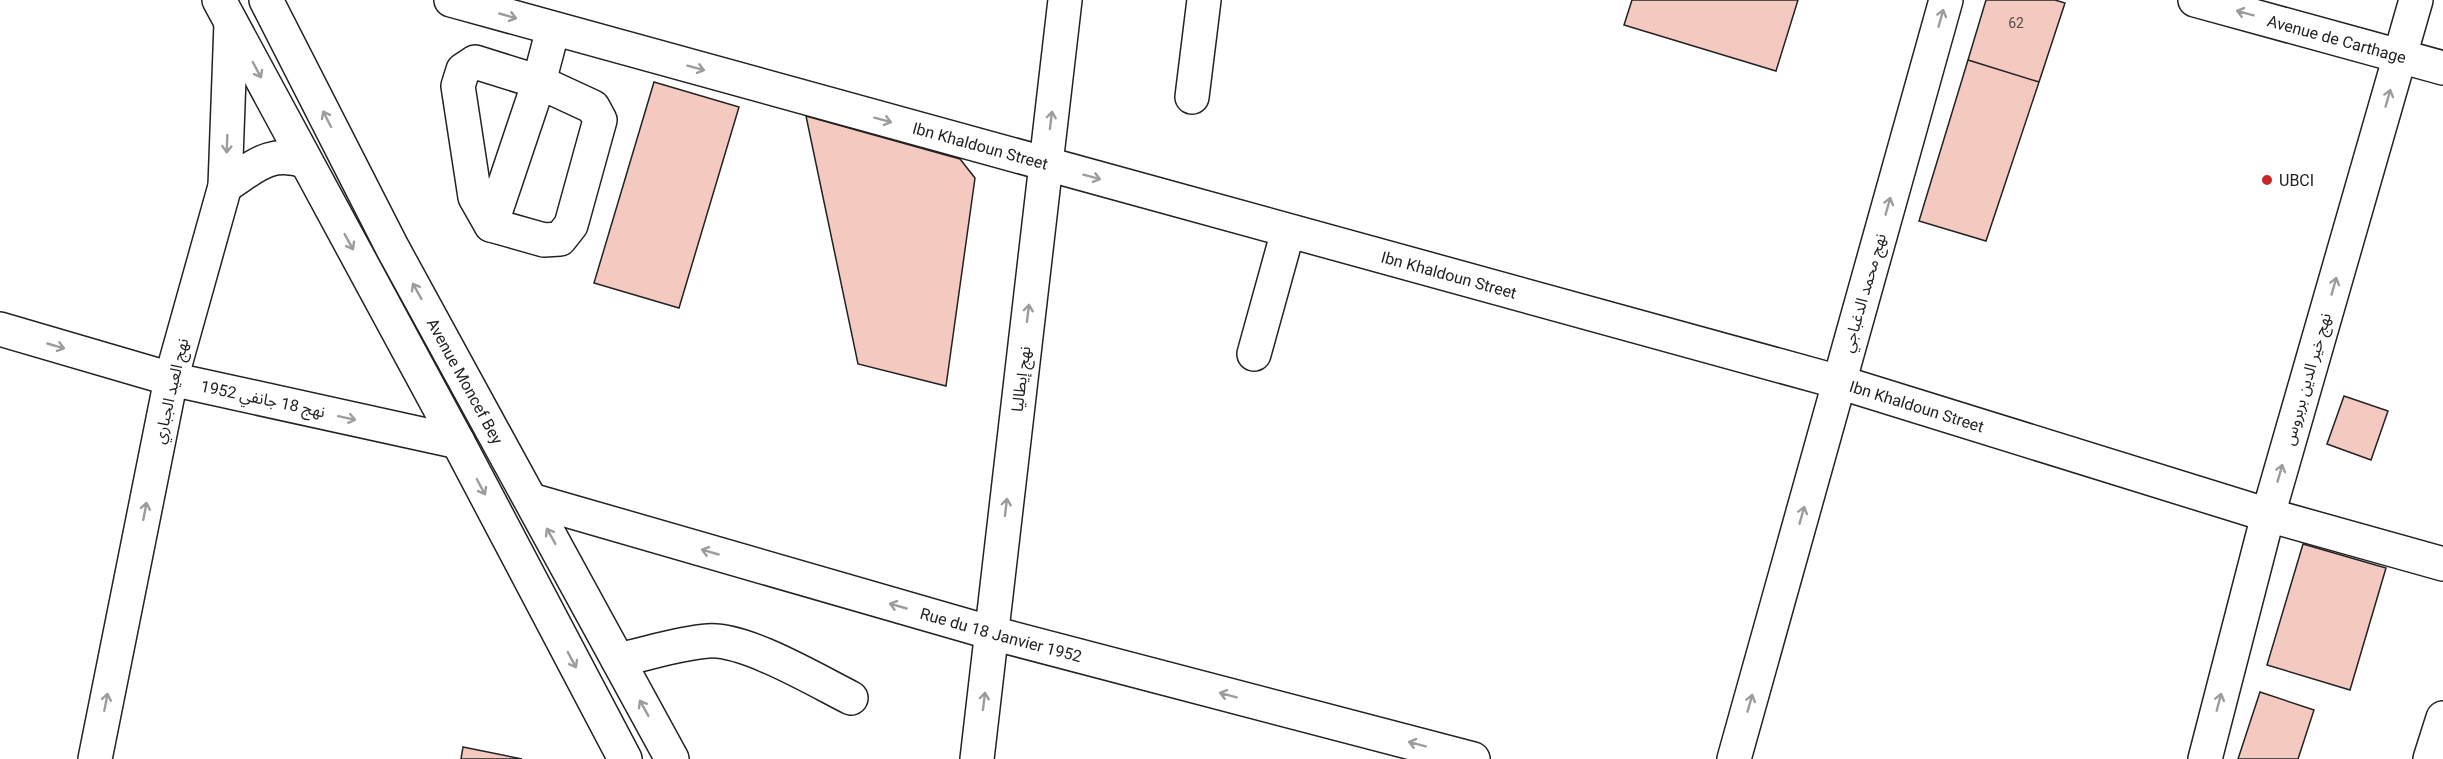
<svg xmlns="http://www.w3.org/2000/svg" width="2443" height="759" viewBox="0 0 2443 759" font-family="Roboto,'Noto Sans Arabic',sans-serif">
  <style>
    .building { fill: #f3c9c0; stroke: #222; stroke-width: 1.5 }
    .lines { fill: none; stroke-linecap: round; stroke-linejoin: round }
    .minor-casing { stroke: #222; stroke-width: 36 }
    .major-casing { stroke: #222; stroke-width: 36 }
    .minor { stroke: #fff; stroke-width: 33 }
    .major { stroke: #fff; stroke-width: 33 }
    .oneway { stroke: #9c9c9c }
    .poi-dot { fill: #c62828; stroke: #fff; stroke-width: 2 }
    .labels { text-anchor: middle; dominant-baseline: central; stroke-width: 4.5; stroke-linejoin: round; paint-order: stroke }
    .number-label { font-size: 14px; fill: #564c4a }
    .street-label { font-size: 16px; fill: #222; stroke: #fff }
    .poi-label { font-size: 16px; fill: #222; stroke: #fff; text-anchor: start }
  </style>
  <rect width="100%" height="100%" fill="#fff"/>
  <path class="building" d="M1632 0H1798L1776 71 1624 25Z
    M1986 0H2055L2065 3 2039 82 1968 60Z
    M1968 60 2039 82 1986 241 1919 221Z
    M654 82 739 107 679 308 594 283Z
    M806 116 960 159 975 178 946 386 858 364Z
    M2344 396 2388 411 2371 460 2327 444Z
    M2303 544 2386 568 2350 690 2267 665Z
    M2260 692 2314 710 2298 759H2238Z
    M463 747 522 759H461Z"/>
  <g class="lines">
    <defs>
      <g id="minor">
        <path id="s1" d="M451 0 1839 382 2268 515 2443 564"/>
        <path id="s2" d="M2195 0 2443 68"/>
        <path d="M475 62 539 82 593 107 600 120 571 225 560 239 544 240 491 225 475 197 458 86 463 70Z"/>
        <path d="M1192 97 1204 0"/>
        <path d="M225 186C255 167 268 150 305 161"/>
        <path d="M491 225 539 82 553 29"/>
        <path d="M0 329 171 379 458 442"/>
        <path d="M1254 354 1288 231"/>
        <path id="s3" d="M531 500 992 633 1473 759"/>
        <path d="M618 660C647 654 678 643 708 641 745 638 817 681 851 698"/>
        <path d="M95 759 171 379 225 186 231 23"/>
        <path d="M977 759 1065 0"/>
        <path d="M1734 759 1946 0"/>
        <path d="M2205 759 2268 515 2416 0"/>
        <path d="M2430 759 2443 718"/>
      </g>
      <g id="major">
        <path d="M219 0 458 442 625 759"/>
        <path id="s4" d="M266 0 392 247 672 759"/>
      </g>
    </defs>
    <use href="#minor" class="minor-casing"/>
    <use href="#major" class="major-casing"/>
    <use href="#minor" class="minor"/>
    <use href="#major" class="major"/>
  </g>
  <defs><path id="oneway-shaft" d="M-6 0H5M1.5-3L5.5 0L1.5 3" fill="none" stroke-width="1.6" stroke-linecap="round" stroke-linejoin="round" transform="scale(1.5)"/></defs>
  <g class="oneway">
    <use href="#oneway-shaft" transform="translate(2245 13) rotate(-165)"/>
    <use href="#oneway-shaft" transform="translate(508 16) rotate(16)"/>
    <use href="#oneway-shaft" transform="translate(1941 18) rotate(-74)"/>
    <use href="#oneway-shaft" transform="translate(696 68) rotate(15)"/>
    <use href="#oneway-shaft" transform="translate(257 70) rotate(62)"/>
    <use href="#oneway-shaft" transform="translate(2388 98) rotate(-74)"/>
    <use href="#oneway-shaft" transform="translate(327 119) rotate(-117)"/>
    <use href="#oneway-shaft" transform="translate(883 120) rotate(15)"/>
    <use href="#oneway-shaft" transform="translate(1051 120) rotate(-83)"/>
    <use href="#oneway-shaft" transform="translate(227 144) rotate(92)"/>
    <use href="#oneway-shaft" transform="translate(1092 177) rotate(15)"/>
    <use href="#oneway-shaft" transform="translate(1888 206) rotate(-74)"/>
    <use href="#oneway-shaft" transform="translate(349 242) rotate(61)"/>
    <use href="#oneway-shaft" transform="translate(2334 286) rotate(-74)"/>
    <use href="#oneway-shaft" transform="translate(417 291) rotate(-119)"/>
    <use href="#oneway-shaft" transform="translate(1028 313) rotate(-83)"/>
    <use href="#oneway-shaft" transform="translate(56 346) rotate(16)"/>
    <use href="#oneway-shaft" transform="translate(347 418) rotate(12)"/>
    <use href="#oneway-shaft" transform="translate(2280 473) rotate(-74)"/>
    <use href="#oneway-shaft" transform="translate(481 487) rotate(62)"/>
    <use href="#oneway-shaft" transform="translate(1006 507) rotate(-83)"/>
    <use href="#oneway-shaft" transform="translate(145 511) rotate(-79)"/>
    <use href="#oneway-shaft" transform="translate(1802 515) rotate(-74)"/>
    <use href="#oneway-shaft" transform="translate(551 536) rotate(-119)"/>
    <use href="#oneway-shaft" transform="translate(710 552) rotate(-164)"/>
    <use href="#oneway-shaft" transform="translate(898 606) rotate(-164)"/>
    <use href="#oneway-shaft" transform="translate(572 660) rotate(62)"/>
    <use href="#oneway-shaft" transform="translate(1228 695) rotate(-165)"/>
    <use href="#oneway-shaft" transform="translate(984 701) rotate(-83)"/>
    <use href="#oneway-shaft" transform="translate(106 702) rotate(-79)"/>
    <use href="#oneway-shaft" transform="translate(2219 702) rotate(-75)"/>
    <use href="#oneway-shaft" transform="translate(1750 703) rotate(-74)"/>
    <use href="#oneway-shaft" transform="translate(644 708) rotate(-119)"/>
    <use href="#oneway-shaft" transform="translate(1417 744) rotate(-165)"/>
  </g>
  <circle class="poi-dot" cx="2267" cy="180" r="6"/>
  <g class="labels">
    <g class="number-label">
      <text x="2016" y="23">62</text>
    </g>
    <g class="street-label">
      <text stroke="none"><textPath href="#s2" startOffset="147">Avenue de Carthage</textPath></text>
      <text stroke="none"><textPath href="#s1" startOffset="549">Ibn Khaldoun Street</textPath></text>
      <text stroke="none"><textPath href="#s1" startOffset="1035">Ibn Khaldoun Street</textPath></text>
      <text transform="translate(1864 293) rotate(-74)">نهج محمد الدغباجي</text>
      <text transform="translate(1021 379) rotate(-83)">نهج إيطاليا</text>
      <text transform="translate(2307 379) rotate(-74)">نهج خير الدين بربروس</text>
      <text stroke="none"><textPath href="#s4" startOffset="430">Avenue Moncef Bey</textPath></text>
      <text transform="translate(171 391) rotate(-77)">نهج العيد الجباري</text>
      <text transform="translate(263 399) rotate(12)">نهج 18 جانفي 1952</text>
      <text stroke="none"><textPath href="#s1" startOffset="1521">Ibn Khaldoun Street</textPath></text>
      <text stroke="none"><textPath href="#s3" startOffset="489">Rue du 18 Janvier 1952</textPath></text>
    </g>
    <g class="poi-label">
      <text x="2279" y="180">UBCI</text>
    </g>
  </g>
</svg>
